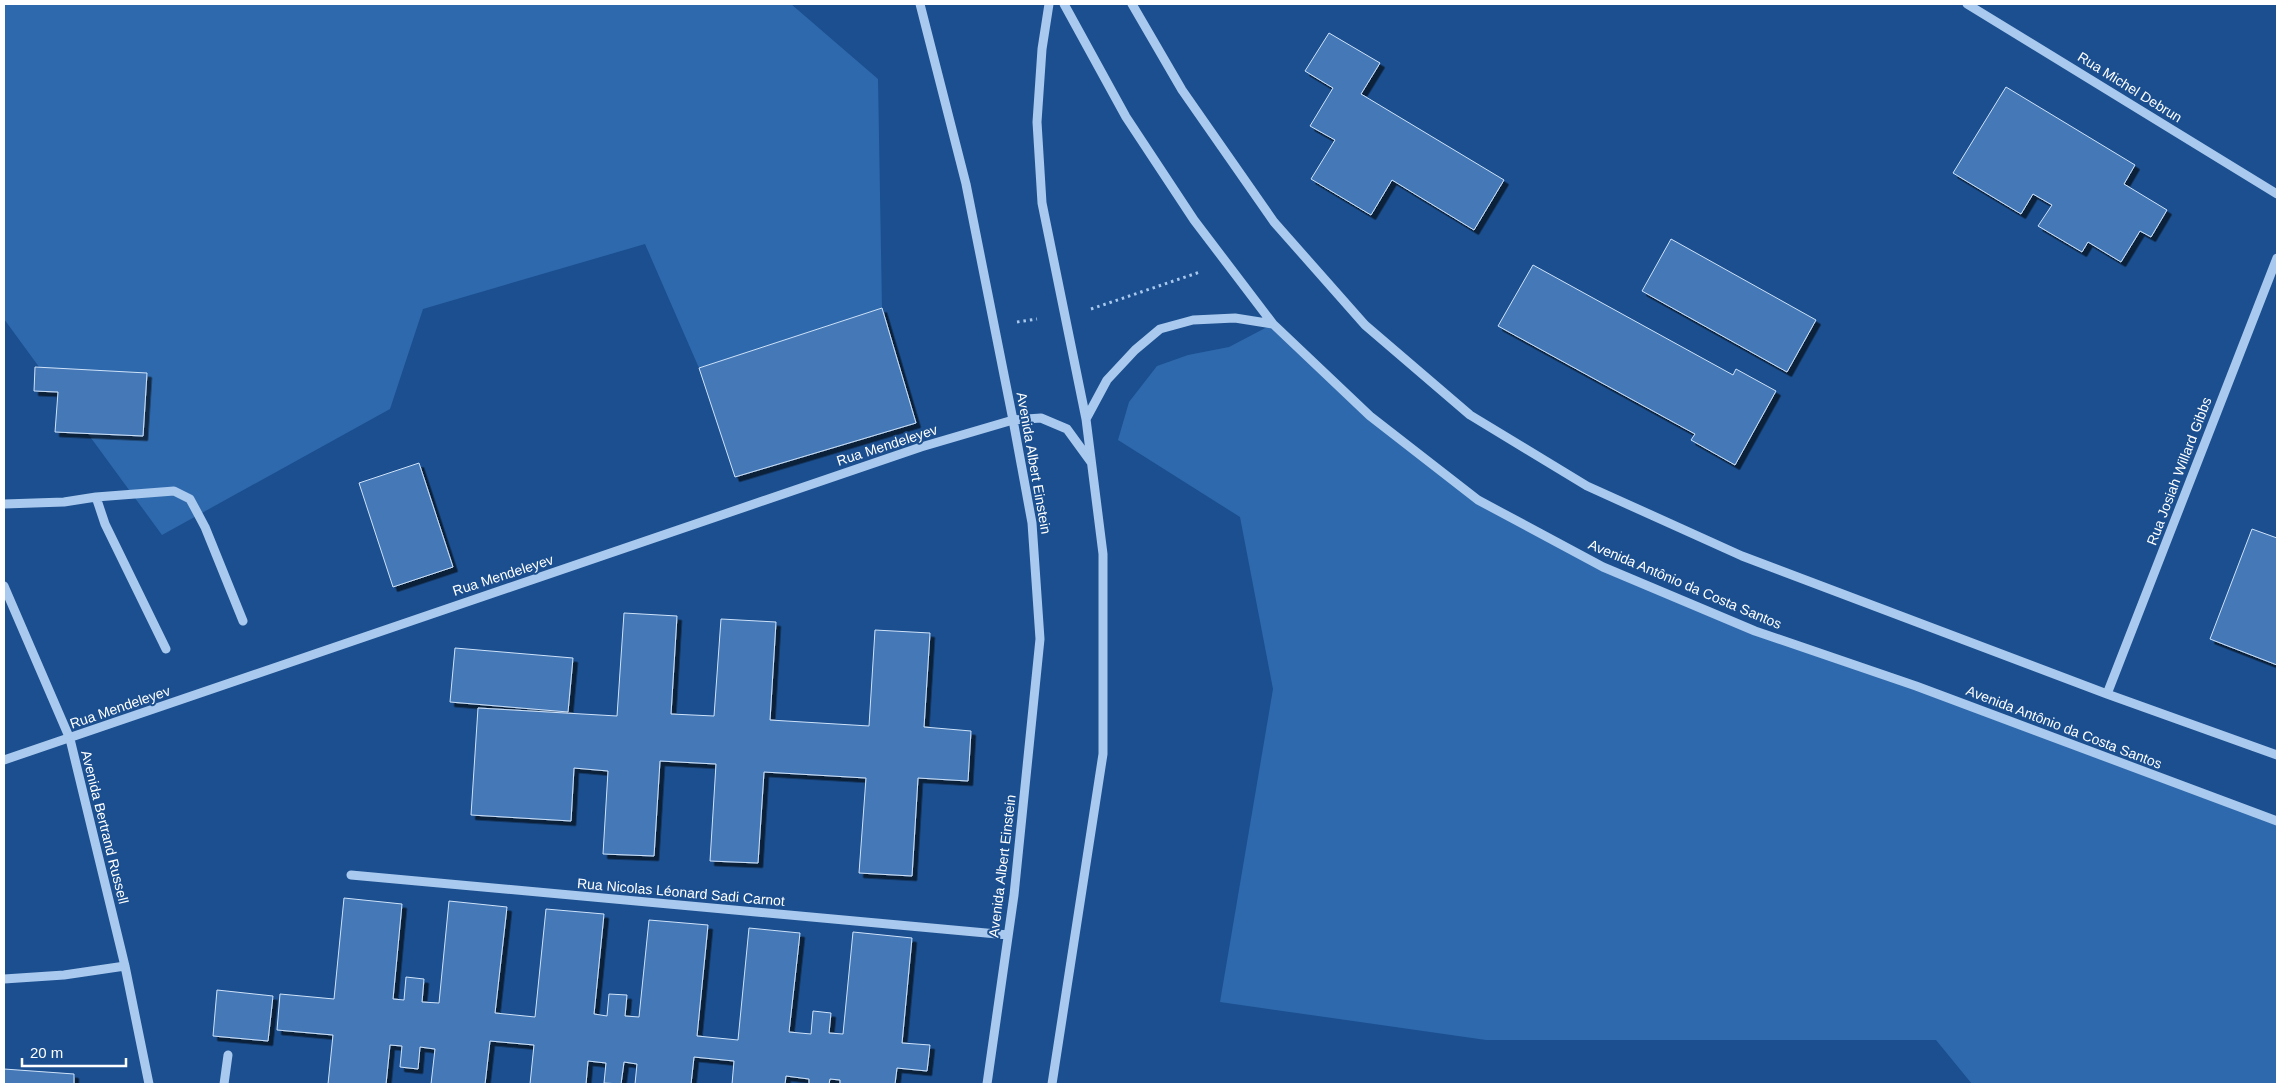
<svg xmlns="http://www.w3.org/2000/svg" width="2281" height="1088" viewBox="0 0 2281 1088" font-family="Helvetica,sans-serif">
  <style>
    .green { fill: #2e69ad }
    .building { fill: #4478b7; stroke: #cfe3fa; filter: url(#shadow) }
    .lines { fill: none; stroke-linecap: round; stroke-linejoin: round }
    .path { stroke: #a9c9ee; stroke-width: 3; stroke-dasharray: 2.5 4; stroke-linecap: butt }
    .minor { stroke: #a9c9ee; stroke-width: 9 }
    .labels { text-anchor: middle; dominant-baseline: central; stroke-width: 4; stroke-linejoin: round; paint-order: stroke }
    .street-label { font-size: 14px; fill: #fff; stroke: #1b4f8f }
  </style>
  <defs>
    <filter id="shadow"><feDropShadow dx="4.5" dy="4.5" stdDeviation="0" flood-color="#0009"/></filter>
  </defs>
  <rect width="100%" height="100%" fill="#1b4f8f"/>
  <path class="green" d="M4 4H791L878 79 882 308 699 368 645 244 423 309 390 409 162 535 4 319Z
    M1273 324 1370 416 1478 500 1603 567 1755 631 2277 821V1084H1972L1936 1040H1486L1220 1002 1273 689 1240 517 1118 440 1129 402 1157 366 1188 355 1229 347Z"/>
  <path class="building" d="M1329 33 1380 63 1361 94 1504 180 1474 230 1392 180 1371 215 1311 179 1335 140 1310 126 1333 88 1305 71Z
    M2006 87 2135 165 2124 184 2167 210 2151 237 2140 231 2121 262 2088 242 2082 252 2038 226 2052 205 2033 194 2021 214 1953 173Z
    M1671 239 1816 320 1787 372 1642 291Z
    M1533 265 1733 375 1736 369 1776 391 1735 465 1691 440 1695 434 1498 326Z
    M882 308 916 423 735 477 699 368Z
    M35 367 147 373 143 436 55 432 58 392 34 391Z
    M419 463 453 567 393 587 359 483Z
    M2252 529 2277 538V665L2210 639Z
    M624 613 677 616 671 714 714 716 721 619 776 622 770 720 869 726 875 630 930 633 924 727 971 731 968 781 918 778 912 876 859 873 866 778 764 772 758 863 710 861 716 764 660 761 654 856 603 854 608 771 574 768 571 821 471 815 478 708 617 716Z
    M455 648 573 658 568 712 450 702Z
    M344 898 402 904 393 999 404 1000 406 977 424 979 422 1002 439 1003 449 901 507 907 495 1013 535 1017 546 909 604 914 594 1014 607 1016 609 994 627 995 625 1016 639 1017 649 920 708 925 697 1036 738 1040 749 928 800 933 789 1032 811 1034 813 1011 831 1013 829 1033 843 1034 853 932 912 938 902 1043 930 1045 927 1071 897 1068 895 1084H840V1080L830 1079 829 1084H809V1079L786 1076 785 1084H732L734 1061 694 1057 691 1084H635L637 1064 624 1062 621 1084 604 1083 606 1063 588 1061 586 1084H530L534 1045 490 1041 485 1084H431L435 1049 420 1047 418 1069 400 1067 402 1046 390 1045 386 1084H328L333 1035 277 1030 280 994 334 999Z
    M217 990 273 996 268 1041 213 1036Z
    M4 1069 74 1074V1084H4Z"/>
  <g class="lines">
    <path class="path" d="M1091 309 1200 272
      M1017 322 1037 319"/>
    <path class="minor" d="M920 4 966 184 1013 420 1032 523 1040 639 1014 895 987 1084
      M1049 4 1042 49 1037 122 1042 203 1086 419 1103 554V754L1052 1084
      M1064 4 1126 117 1194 220 1273 324 1370 416 1478 500 1603 567 1755 631 1916 686 2277 821
      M1132 4 1182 90 1274 222 1365 325 1470 415 1587 486 1742 556 2107 694 2277 755
      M1967 4 2277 194
      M1086 419 1107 380 1135 350 1160 329 1193 320 1235 318 1273 324
      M96 497 174 491 190 499 205 527 243 621
      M4 504 64 502 96 497 105 524 166 649
      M4 586 70 739 125 966 149 1084
      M2107 694 2277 258
      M4 760 921 447 1013 420 1041 418 1067 429 1091 462
      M351 875 1008 935
      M4 979 64 975 125 966
      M224 1084 228 1055"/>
  </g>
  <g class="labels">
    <g class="street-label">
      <text transform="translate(2130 87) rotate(32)">Rua Michel Debrun</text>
      <text transform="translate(887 445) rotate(-18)">Rua Mendeleyev</text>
      <text transform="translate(1034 463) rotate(80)">Avenida Albert Einstein</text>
      <text transform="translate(2179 471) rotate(-69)">Rua Josiah Willard Gibbs</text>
      <text transform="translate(503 575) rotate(-18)">Rua Mendeleyev</text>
      <text transform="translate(1685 584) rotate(23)">Avenida Antônio da Costa Santos</text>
      <text transform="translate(120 707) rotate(-19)">Rua Mendeleyev</text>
      <text transform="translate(2064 727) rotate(21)">Avenida Antônio da Costa Santos</text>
      <text transform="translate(105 827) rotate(76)">Avenida Bertrand Russell</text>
      <text transform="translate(1002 866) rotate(-83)">Avenida Albert Einstein</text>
      <text transform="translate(681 892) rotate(5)">Rua Nicolas Léonard Sadi Carnot</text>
    </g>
  </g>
  <rect width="2281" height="1088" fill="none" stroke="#ffffff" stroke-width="10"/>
  <path d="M22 1058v8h104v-8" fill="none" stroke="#ffffff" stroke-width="2.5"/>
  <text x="30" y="1058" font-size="15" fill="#ffffff" stroke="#1b4f8f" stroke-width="4" paint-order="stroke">20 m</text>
</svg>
